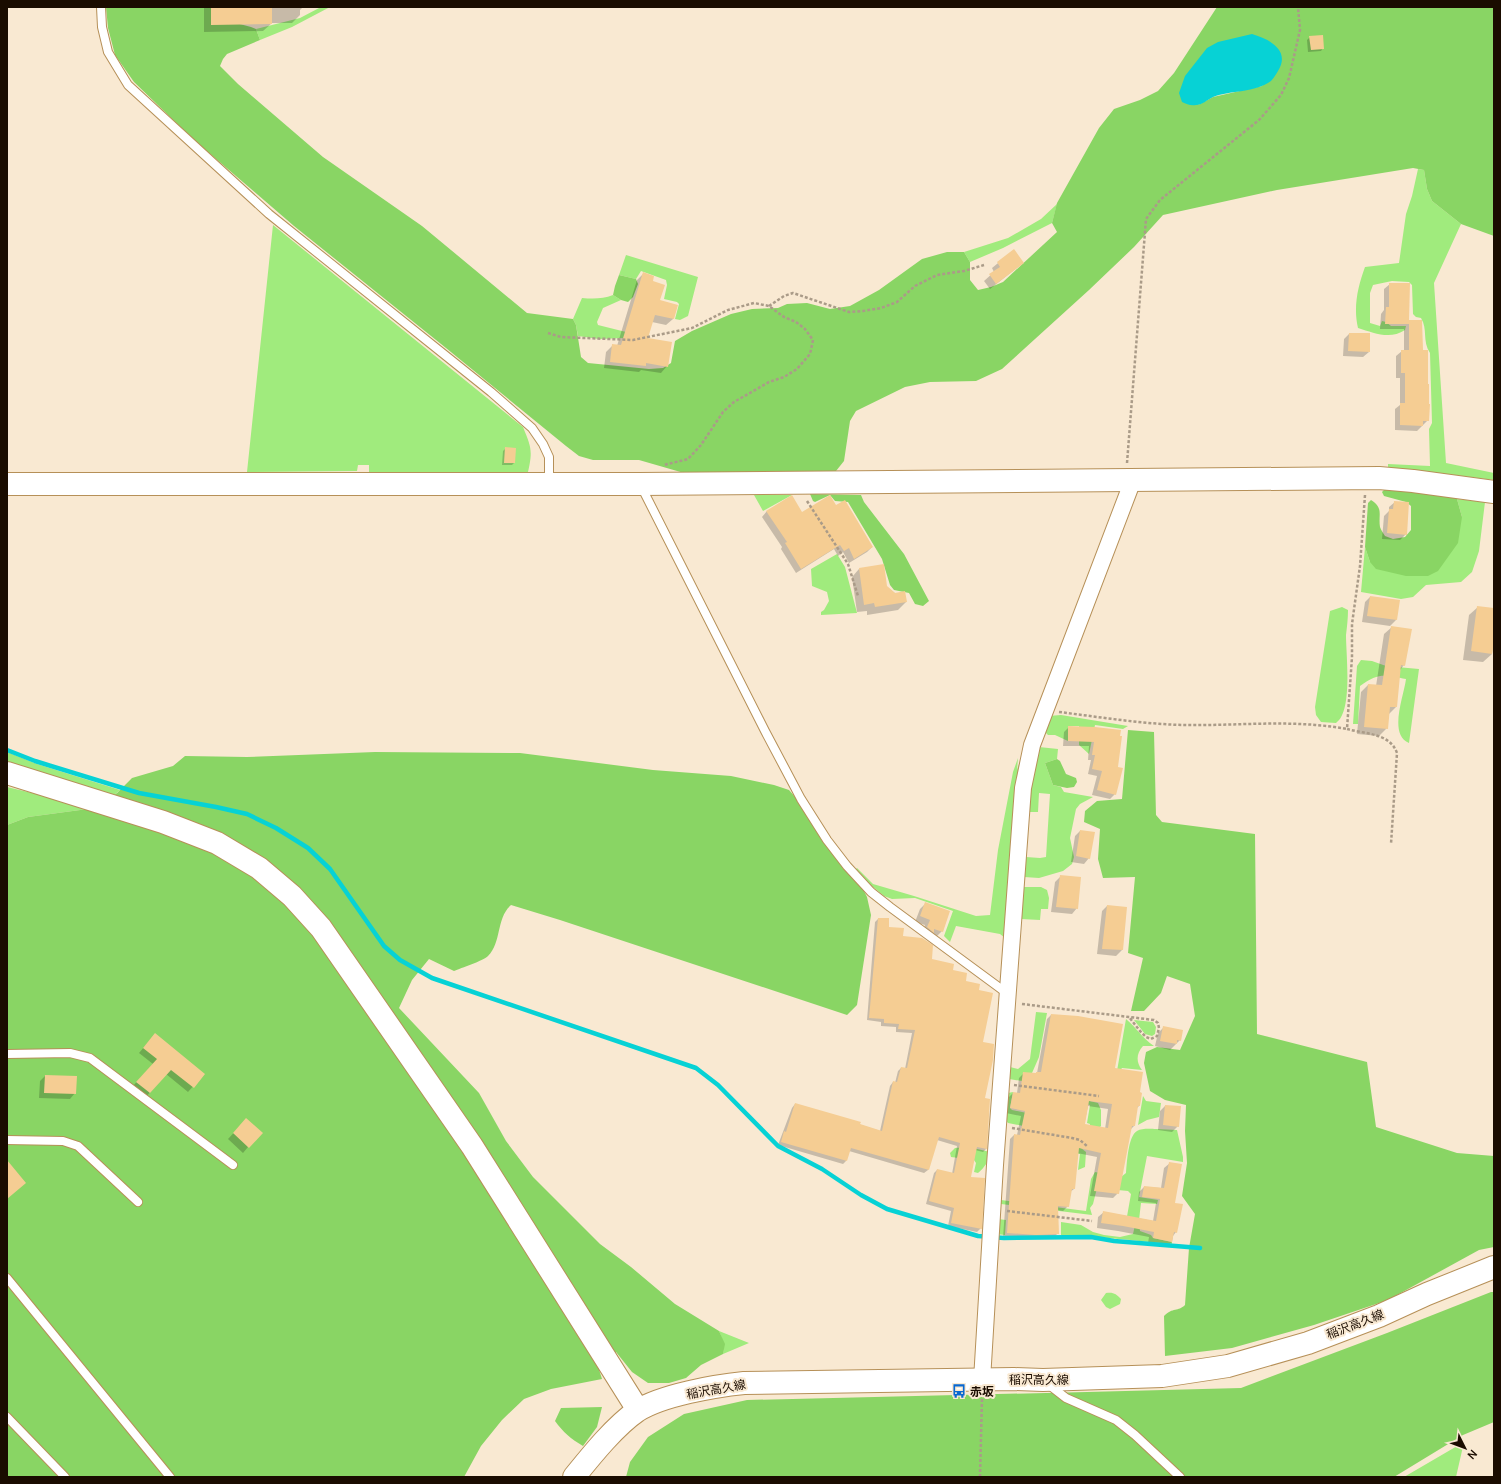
<svg xmlns="http://www.w3.org/2000/svg" width="1501" height="1484" viewBox="0 0 1501 1484" font-family="Manrope,'Noto Sans JP',sans-serif">
  <style>
    .green { fill: #a0eb7d }
    .forest { fill: #89d564; fill-rule: evenodd }
    .water { fill: #07d2d5 }
    .shadow { fill: #0003; fill-rule: evenodd }
    .lines { fill: none; stroke-linecap: round; stroke-linejoin: round }
    .stream { stroke: #07d2d5; stroke-width: 4.5 }
    .building { fill: #f5cd93; fill-rule: evenodd }
    .lane-casing { stroke: #b69058; stroke-width: 10 }
    .street-casing { stroke: #b69058; stroke-width: 18 }
    .secondary-casing { stroke: #b69058; stroke-width: 24 }
    .path { stroke: #aa9b88; stroke-width: 2.5; stroke-dasharray: 3 2; stroke-linecap: butt }
    .lane { stroke: #fff; stroke-width: 8 }
    .street { stroke: #fff; stroke-width: 16 }
    .secondary { stroke: #fff; stroke-width: 22 }
    .labels { text-anchor: middle; dominant-baseline: central; stroke-width: 4; stroke-linejoin: round; paint-order: stroke }
    .street-label { font-size: 12px; fill: #1a0c00; stroke: #f9e9d2 }
    .poi-label { font-size: 12px; font-weight: bold; fill: #1a0c00; stroke: #f9e9d2; text-anchor: start }
  </style>
  <rect width="100%" height="100%" fill="#f9e9d2"/>
  <path class="green" d="M321 7H330L292 27 260 40 256 29 300 18Z
    M1418 169 1424 170 1427 189 1432 201 1461 224 1434 283 1446 463 1494 473V480L1446 474 1388 470V464L1430 466 1429 429 1432 423 1430 353C1422 341 1428 329 1421 318L1416 317 1413 314 1412 285 1409 282 1392 281 1373 285 1370 293V323L1380 326 1382 321 1386 322 1391 326H1406L1405 330C1390 340 1374 333 1358 328 1353 307 1358 286 1365 267L1399 263 1406 214 1412 196Z
    M1057 204 1052 223 1003 248 970 262 964 252 1008 238 1041 219Z
    M273 225 523 427C531 447 533 450 528 472H369V465H358L357 471 247 472Z
    M626 255 698 277 688 316 680 320 675 319 679 304 677 302 664 299 667 285 666 280 641 271 636 279 619 275Z
    M613 295 621 300 603 308 597 322 598 325 626 332 625 338 599 339 578 336 576 325 573 319 582 298C593 299 603 299 613 295Z
    M754 495H792L763 511Z
    M1457 499 1485 502 1479 551 1472 572 1461 582 1426 585 1413 597 1401 599 1361 592 1365 547 1370 562 1462 517Z
    M837 554 845 567 857 613 821 615V612L824 610 829 601 827 592 812 586 811 569Z
    M1342 607 1348 610C1348 618 1347 627 1346 635 1346 655 1353 712 1336 723L1321 722 1316 715 1315 707 1330 611Z
    M1361 660 1372 661 1386 666 1419 669 1409 743C1388 734 1404 696 1406 679 1386 675 1378 672 1360 686L1358 724H1353L1357 666Z
    M1061 715 1128 726 1123 729 1095 725 1089 754 1079 745V726H1068V741L1055 735H1048L1044 731 1048 716Z
    M1039 747 1058 749 1057 759 1045 763 1053 785 1061 787 1064 792 1093 797 1080 804 1076 809 1070 838 1074 857 1072 864 1063 871 1039 878 1024 877 1026 857 1040 858 1046 857 1050 794 1039 793 1038 812H1028L1030 781Z
    M7 752 37 764 120 790 113 796 7 764Z
    M1018 758 1017 770 1020 761 1015 788 1005 938 1000 934 956 926 950 942 944 936 953 911 915 898 892 899 884 896 872 886 856 869 857 868 873 884 914 896 976 916 990 915 998 850 1013 772Z
    M7 787 95 808 28 817 7 825Z
    M1022 887H1041L1047 890 1049 898 1048 909H1041L1040 920 1021 919Z
    M1036 1012 1047 1013 1039 1057 1032 1073 1022 1081 1009 1079 1010 1067 1018 1069 1030 1059Z
    M1126 1019C1137 1028 1141 1037 1154 1046H1143C1136 1054 1136 1062 1142 1070L1122 1068 1120 1071H1117Z
    M1134 1020 1153 1022 1156 1027 1155 1034 1152 1036 1145 1034Z
    M1013 1092 1010 1108 1012 1110 1051 1118 1048 1131 1008 1123 1004 1118 1008 1093Z
    M1143 1096 1146 1101 1161 1103 1159 1117 1147 1120 1138 1125Z
    M1081 1099 1098 1103 1101 1110V1126L1087 1140 1090 1124 1087 1123 1090 1105 1081 1103Z
    M1156 1129 1177 1130 1183 1157V1162L1147 1156 1139 1197 1158 1200 1157 1204 1141 1203 1139 1220 1140 1231 1151 1235 1153 1238 1172 1242V1244C1135 1241 1098 1236 1061 1235V1222L1081 1225 1093 1232 1104 1235 1120 1237 1133 1234 1135 1225 1126 1222 1131 1194 1128 1191 1097 1188 1093 1204 1090 1208 1092 1215 1001 1204V1200L1086 1211 1091 1179 1095 1172 1121 1177 1126 1173C1127 1163 1128 1136 1137 1131 1142 1128 1151 1129 1156 1129Z
    M1076 1144 1086 1152 1085 1167 1078 1170 1080 1154 1043 1151Z
    M969 1147 990 1152C989 1161 985 1167 978 1173L974 1172 976 1163 974 1160 951 1157 950 1153 955 1148Z
    M998 1219 1006 1220 1005 1235 996 1234Z
    M1106 1293C1114 1292 1116 1294 1121 1299L1120 1304 1110 1309 1106 1307 1101 1300Z
    M719 1331 749 1343 723 1354 724 1344Z
    M1464 1442 1456 1477H1404Z"/>
  <path class="forest" d="M106 7H212L221 19 251 27 256 29 260 40 227 54 223 59 220 66 238 84 323 157 422 226 527 313 573 319 576 325 581 357 588 363 649 369 663 368 671 363 675 341 692 331 731 314 752 309 778 308 787 304 807 303 830 309 850 306 879 290 922 259 947 252H964L970 262V280L978 290 991 287 1003 282 1057 232 1052 223 1057 203 1099 128 1114 109 1140 100 1158 91 1174 73 1217 7H1494V236L1461 224 1432 201 1427 189 1424 170 1413 168 1277 190 1163 215 1134 247 1089 290 1002 369 976 381 930 382 905 387 856 411 850 421 844 461 836 471 824 476 691 475 639 460H593L579 456 566 446 446 348 294 226 194 140 134 82 115 55 108 28ZM1281 54 1262 86 1213 97 1198 105Z
    M619 275 636 279 638 284 633 297 628 302 621 300 613 295 615 286Z
    M1386 488 1447 495 1457 499 1462 517 1458 543 1438 571 1428 576H1406L1376 569 1370 562 1365 547 1368 503 1371 500C1384 508 1378 515 1380 527 1381 530 1383 533 1385 536L1393 539 1405 537 1411 530V506L1406 502 1384 496 1382 492Z
    M810 494 861 495 864 502 904 554 929 601 923 606 915 604 909 593 894 590 890 585 882 559 848 502 835 501 830 495 815 502 813 501Z
    M1128 730 1154 732 1156 815 1162 822 1255 834 1257 1034 1367 1062 1376 1127 1457 1153 1494 1156V1247L1479 1250 1388 1300 1314 1325 1232 1348 1165 1356 1164 1316C1173 1307 1178 1312 1185 1305L1189 1248 1195 1214 1182 1196 1187 1163 1185 1131 1186 1105 1165 1100 1150 1091 1144 1063 1146 1052 1157 1047 1180 1050 1195 1016 1190 984 1167 976 1161 993 1144 1011H1131L1143 958 1128 953 1135 877 1103 878 1098 859 1100 829 1084 822 1085 811 1097 801 1122 799Z
    M375 752 520 753 653 770 731 776 774 785 789 790 796 798 823 842 863 889 867 897 871 915 857 1005 847 1015 560 920 511 905C496 918 502 942 488 956 483 961 461 968 454 971L429 959 412 980 399 1008 479 1093 506 1141 533 1177 600 1244 631 1267 675 1304 719 1331 725 1344 723 1354 701 1365 686 1378 669 1383H648L632 1372 616 1352 596 1360 602 1379 551 1389 524 1399 502 1420 481 1446 464 1477H7V825L28 817 95 808 117 793 132 778 173 766 185 756 247 757Z
    M1057 759 1060 761 1066 774 1076 778 1077 782 1074 787 1067 788 1053 785 1045 763Z
    M1491 1292H1494V1422L1463 1435 1394 1477H626L630 1462 648 1437 684 1414 747 1400 1087 1392 1241 1388 1387 1333Z
    M602 1407 597 1427 583 1446C571 1439 563 1432 555 1421L561 1408Z"/>
  <path class="water" d="M1252 34C1269 39 1291 50 1278 71 1276 74 1274 78 1271 81 1255 93 1231 90 1213 97 1207 100 1202 105 1196 105 1190 106 1187 104 1182 102L1179 93 1185 76 1207 48 1218 42Z"/>
  <path class="shadow" d="M204 7H303L300 10V15L292 23H272L263 31 204 32Z
    M1310 37 1323 48 1321 51 1308 52 1307 40Z
    M1014 250 1023 263 990 289 984 281 994 272 992 268Z
    M644 273 651 282 658 301 676 306 673 319 666 325 652 322 646 339 667 366 661 373 641 370 639 372 604 368 606 352 613 345 617 346 637 280Z
    M1390 284 1422 351 1428 420 1417 431 1395 430V409L1400 405V378H1396V356L1402 351H1404V329H1380L1381 314 1384 310V289Z
    M1349 334 1369 352 1363 357 1343 356 1344 339Z
    M506 448 514 463 512 465H502L503 451Z
    M1395 502 1406 534 1400 540 1382 539 1384 516 1389 511V507Z
    M835 506 872 547 867 552 849 563 843 552 838 556 834 549 796 573 781 549 782 547 762 517 767 511 802 513Z
    M859 569 886 586 906 602 898 610 867 615V611L857 612 852 577Z
    M1370 597 1399 601 1396 620 1390 626 1362 622 1365 602Z
    M1478 607 1494 609V635L1492 654 1483 662 1463 660 1469 615Z
    M1392 627 1404 665 1400 670 1396 707 1388 715 1387 728 1379 736 1357 734 1361 692 1368 685 1376 686 1384 634Z
    M1069 727 1119 737 1115 794 1110 799 1092 795 1097 776 1088 774 1091 760H1088L1089 746H1063L1064 732Z
    M1080 831 1089 858 1084 864 1071 862 1075 836Z
    M1061 876 1077 908 1072 914 1051 912 1055 882Z
    M926 903 942 931 936 937 922 933 925 925 915 922 920 909Z
    M1107 906 1126 908 1122 950 1116 956 1097 954 1102 911Z
    M878 919 888 928 902 937 931 960 951 971 964 982 978 991 986 1149 983 1152 975 1150 970 1178 981 1228 977 1232 948 1226 951 1211 926 1204 934 1173 937 1170 952 1174 957 1146 937 1140 928 1170 924 1173 849 1151 846 1161 843 1164 778 1145 792 1108 795 1104 880 1131 890 1086 893 1082 895 1083 898 1071 901 1068 905 1069 912 1033 896 1032V1027L881 1026V1022L867 1020 875 922Z
    M1051 1015 1114 1069 1139 1093V1106L1136 1109 1134 1126 1130 1130 1118 1193 1113 1198 1090 1196 1097 1157 1077 1153 1074 1189 1070 1192 1068 1206 1063 1211 1057 1210 1058 1233 1053 1238 1031 1239 1003 1238 1010 1139 1014 1135H1017L1021 1116 1006 1113 1009 1097 1013 1093H1017L1019 1078 1024 1073H1037L1047 1019ZM1088 1106 1108 1109 1105 1129 1084 1125Z
    M1164 1027 1180 1040 1170 1050 1155 1046 1158 1033Z
    M150 1040 204 1074 188 1092 166 1074 145 1098 132 1087 153 1064 139 1053Z
    M45 1076 75 1093 70 1099 39 1098 40 1081Z
    M1165 1106 1178 1126 1172 1132 1158 1130 1160 1111Z
    M241 1125 248 1147 243 1153 228 1139Z
    M1170 1163 1176 1232 1173 1236 1172 1242 1166 1247 1148 1243 1149 1237 1118 1231 1097 1228 1098 1217 1104 1212 1153 1221 1156 1203 1138 1201 1139 1192 1144 1187 1161 1188 1164 1168Z"/>
  <g class="lines">
    <path class="stream" d="M7 750 35 761 139 793 216 807 247 814 276 828 308 848 330 869 384 946 400 960 432 978 696 1068 718 1085 778 1146 822 1169 861 1195 887 1209 978 1236 1004 1238 1091 1237 1114 1241 1200 1248"/>
  </g>
  <path class="building" d="M211 7H272V24L211 25Z
    M1323 35 1324 49 1311 50 1309 36Z
    M1014 249 1024 263 996 284 989 274 1000 267 997 262Z
    M643 272 654 276 653 281 665 285 660 300 678 305 674 319 655 315 648 338 672 342 668 367 646 363V366L610 362 612 344 621 345Z
    M1389 283H1410L1409 320H1422L1423 350H1428V384H1429V404H1430L1429 421H1423V426L1400 425V403H1405V373H1401V350H1409V324H1385L1386 307H1389Z
    M1349 333H1370V352L1348 351Z
    M505 447 516 448 515 463H504Z
    M792 495 802 512 830 495 836 505 845 500 873 547 854 559 849 548 844 551 840 545 801 569 785 543 787 542 766 511Z
    M1394 501 1409 502 1407 535 1387 533 1389 509H1393Z
    M884 564 887 586 895 593 905 591 907 602 875 607 874 603 864 605 859 568Z
    M1370 596 1400 600 1397 620 1367 616Z
    M1477 606 1494 608V643L1492 654 1471 651Z
    M1391 626 1412 629 1405 666 1401 665 1397 707H1390L1388 729 1364 727 1368 684 1382 685Z
    M1068 726 1095 727 1121 730 1120 736H1122L1118 767 1123 768 1116 795 1097 790 1102 771 1092 769 1095 755H1092L1094 742 1068 741Z
    M1080 830 1095 832 1090 859 1076 856Z
    M1060 875 1081 877 1078 909 1056 907Z
    M925 902 950 911 943 932 934 929V933L927 927 930 920 920 916Z
    M1107 905 1127 907 1123 950 1102 949Z
    M878 918H889V927L904 928 903 936 922 938 933 945 932 959 954 964 953 970 967 973 966 981 980 984 979 990 993 993 983 1042 994 1044 993 1060 985 1098 990 1099 987 1149 977 1147 971 1177 985 1178 982 1229 951 1223 954 1208 929 1201 937 1169 954 1173 960 1143 939 1137 929 1170 851 1148 847 1161 781 1142 784 1131 786 1132 795 1103 861 1122 860 1124 882 1131 893 1081 897 1082 901 1067 907 1068 915 1030 898 1029 899 1024 884 1023V1019L869 1018Z
    M1051 1014 1078 1016 1123 1024 1115 1068 1143 1072 1140 1092 1142 1093 1140 1106H1138L1135 1126H1132L1119 1194 1094 1191 1101 1153 1079 1148 1075 1189H1072L1069 1207 1058 1206 1059 1234 1036 1235 1007 1233 1014 1134 1020 1135 1025 1111 1010 1108 1013 1092 1020 1093 1023 1072 1036 1073V1072H1041ZM1089 1101 1112 1104 1108 1128 1085 1124Z
    M1163 1026 1183 1030 1181 1041 1177 1040V1044L1160 1041Z
    M155 1033 205 1074 194 1088 171 1070 150 1093 136 1082 157 1059 143 1048Z
    M45 1075 77 1076 76 1094 44 1093Z
    M1165 1105 1181 1106 1179 1127 1163 1125Z
    M246 1118 263 1133 249 1148 233 1133Z
    M7 1160 26 1183 7 1199Z
    M1169 1162 1182 1164 1175 1203 1183 1204 1177 1233 1174 1232 1172 1242 1153 1238 1154 1232 1123 1226 1101 1223 1103 1211 1156 1221 1160 1199 1142 1197 1144 1186 1164 1188Z"/>
  <g class="lines">
    <defs>
      <path id="lane" d="M101 7 102 27 108 52 128 85 269 214 491 392 532 428 543 444 549 457V484
        M641 486 765 731 801 799 827 840 847 866 871 892 890 907 1008 994
        M7 1054 70 1053 90 1058 233 1165
        M7 1140 63 1141 78 1146 138 1202
        M7 1278 170 1477
        M1048 1384 1066 1398 1116 1420 1135 1435 1180 1477
        M7 1417 65 1477"/>
      <path id="street" d="M982 1380 995 1165 1023 788 1032 745 1133 480"/>
      <path id="secondary" d="M7 484H640L1379 478 1413 481 1494 492
        M7 773 163 822 217 843 259 868 292 896 321 928 472 1146 638 1410
        M574 1477C591 1456 615 1426 637 1411 662 1395 715 1386 744 1383L1014 1379 1043 1380 1162 1376 1228 1366 1308 1343 1379 1316 1427 1294 1494 1267"/>
    </defs>
    <use href="#lane" class="lane-casing"/>
    <use href="#street" class="street-casing"/>
    <use href="#secondary" class="secondary-casing"/>
    <path class="path" d="M769 306 784 296 793 293 849 312 863 311 881 308 897 302 915 286 937 275 964 271 984 265
      M548 333 561 337 633 340 692 328 728 310 754 303 769 306 784 317 796 322 805 329 813 340 810 354 797 369 784 377 769 382 734 402 723 412 701 445 688 459 664 465
      M1127 463 1146 219 1160 200 1259 120 1281 95 1289 78 1300 30 1298 7
      M1365 495 1360 566 1352 624V657L1347 729C1365 734 1390 733 1397 753L1391 844
      M807 501 848 564 858 596
      M1059 712C1100 717 1142 724 1183 725 1238 726 1293 719 1347 729
      M1022 1004 1154 1020 1158 1023 1159 1028 1157 1036 1151 1039 1146 1037 1140 1031 1129 1017
      M1014 1085 1099 1096
      M1012 1128 1072 1138 1080 1140 1088 1147
      M1007 1211 1092 1221
      M980 1477 982 1398"/>
    <use href="#lane" class="lane"/>
    <use href="#street" class="street"/>
    <use href="#secondary" class="secondary"/>
  </g>
  <defs>
    <symbol id="bus-bare" viewBox="-9 -9 18 18"><path d="M-5-6H5V4H4V6H2V4H-2V6H-4V4H-5ZM-3.5-4V0h7V-4ZM-3.5 1.2v1.5H-2V1.2ZM2 1.2v1.5H3.5V1.2Z" fill="#0968d1" stroke="#f9e9d2" stroke-width="2.5" paint-order="stroke"/></symbol>
  </defs>
  <g fill-rule="evenodd">
    <use href="#bus-bare" x="949" y="1381" width="20" height="20"/>
  </g>
  <g class="labels">
    <g class="street-label">
      <text transform="translate(1355 1324) rotate(-21)">稲沢高久線</text>
      <text x="1039" y="1379">稲沢高久線</text>
      <text transform="translate(716 1389) rotate(-10)">稲沢高久線</text>
    </g>
    <g class="poi-label">
      <text x="970" y="1391">赤坂</text>
    </g>
  </g>
  <rect width="1501" height="1484" fill="none" stroke="#1a0c00" stroke-width="16"/>
  <g transform="translate(1465 1448) rotate(132)" stroke="#f9e9d2" stroke-width="3" paint-order="stroke">
  <path d="M0-3L7 15L0 10L-7 15Z" fill="#1a0c00"/>
  <text y="-6" font-size="11" font-weight="bold" text-anchor="middle" fill="#1a0c00">N</text>
  </g>
</svg>
